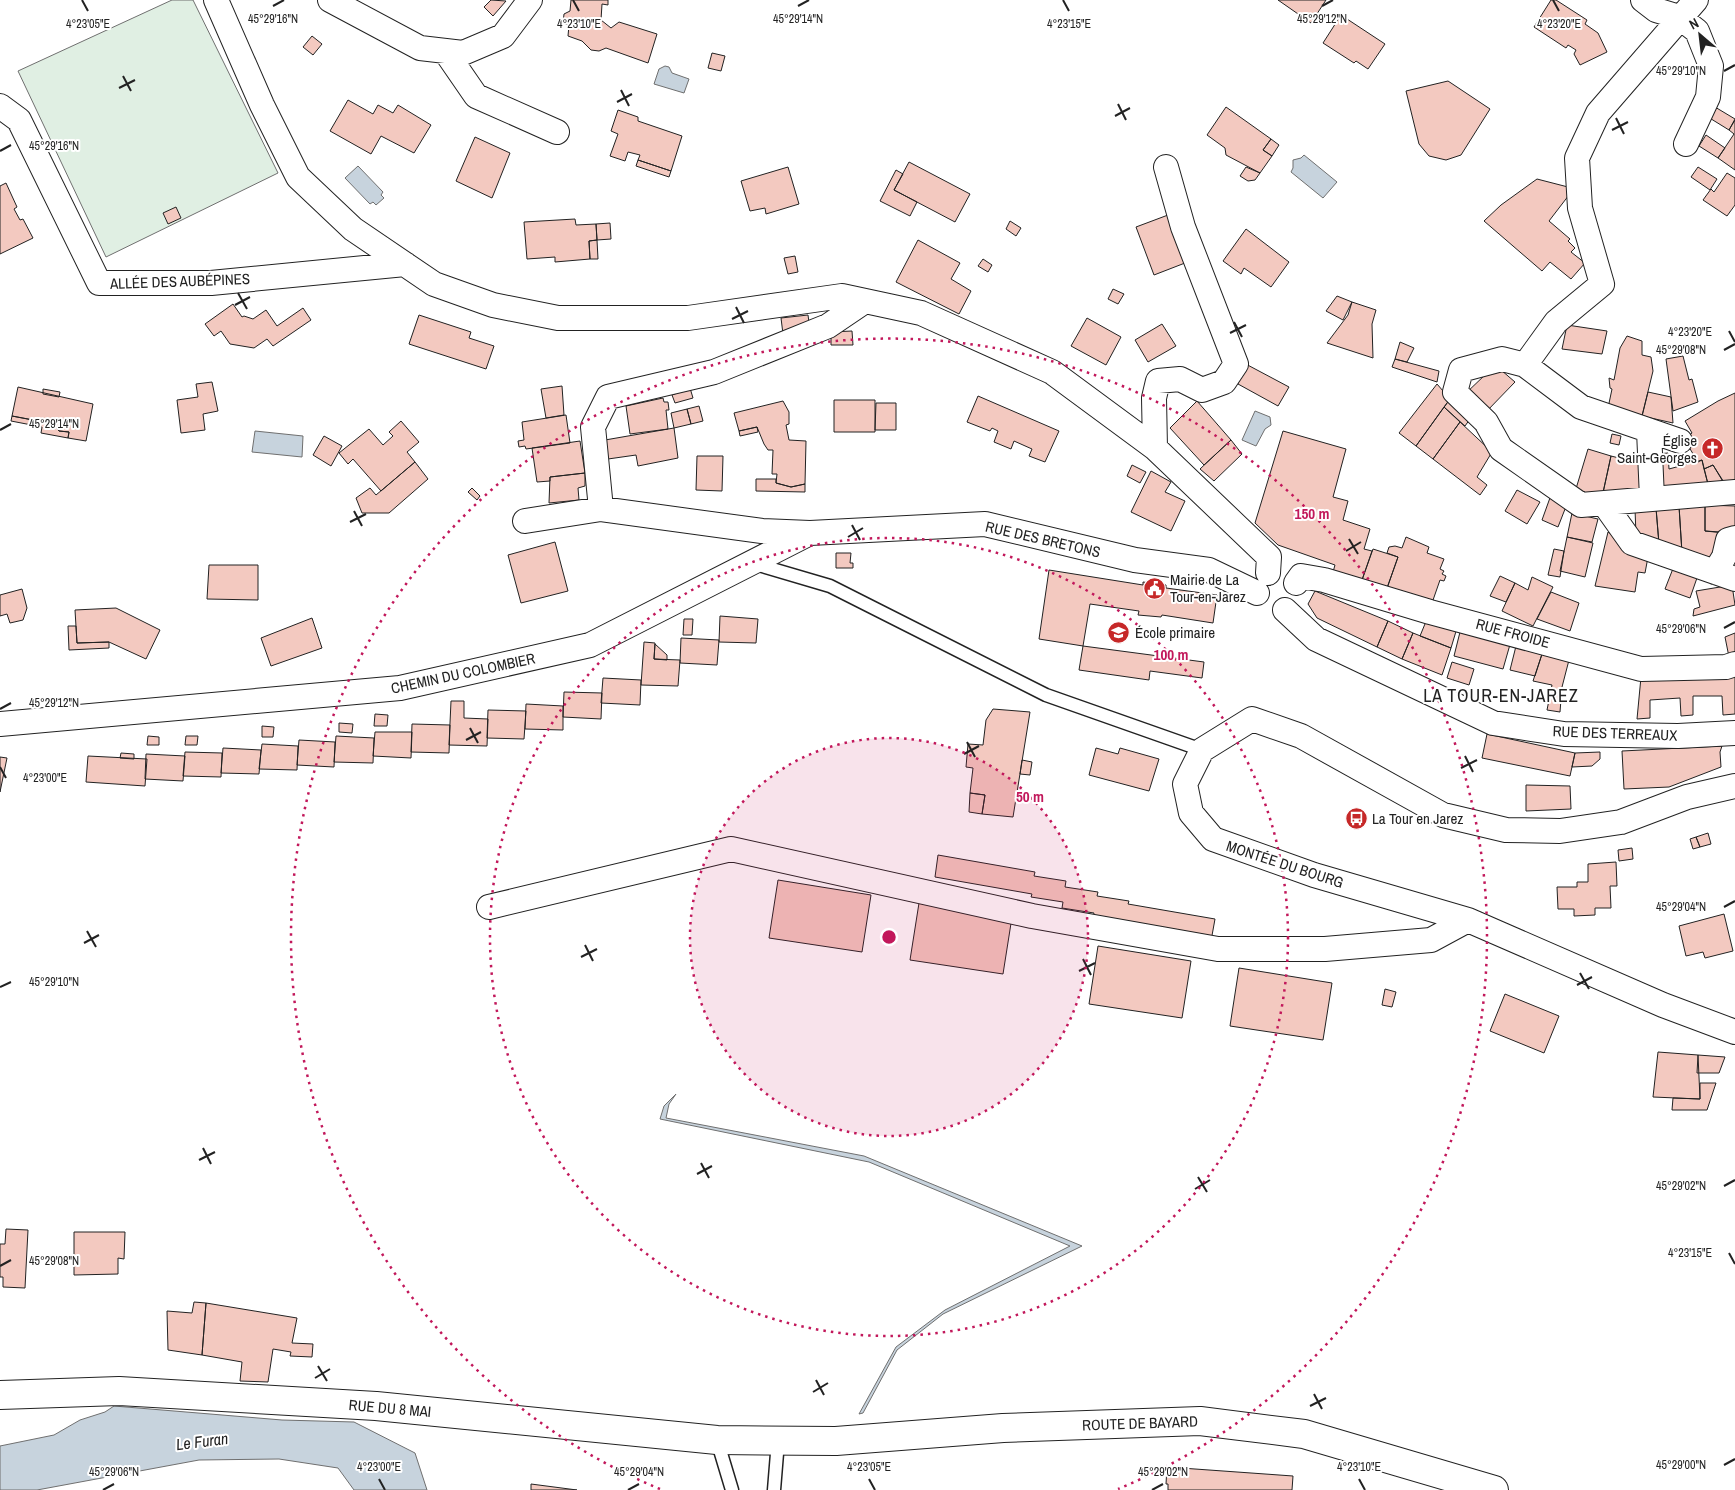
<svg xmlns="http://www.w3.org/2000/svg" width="1735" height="1490" viewBox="0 0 1735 1490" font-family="'Archivo Narrow',sans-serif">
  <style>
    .green { fill: #e0efe3; stroke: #6f6f6f }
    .water { fill: #c7d3dd; stroke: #6f6f6f }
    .building { fill: #f3c9c0; stroke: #222 }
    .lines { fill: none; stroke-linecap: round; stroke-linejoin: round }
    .lane-casing { stroke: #222; stroke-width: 15 }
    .street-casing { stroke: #222; stroke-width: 26 }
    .primary-casing { stroke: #222; stroke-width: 30 }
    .lane { stroke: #fff; stroke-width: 12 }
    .street { stroke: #fff; stroke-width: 24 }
    .primary { stroke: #fff; stroke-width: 28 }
    .ticks { fill: none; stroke: #222; stroke-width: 2 }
    .ring { fill: none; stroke: #c2185b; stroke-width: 2.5; stroke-dasharray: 2.5 5 }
    .labels { text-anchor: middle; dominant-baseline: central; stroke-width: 4; stroke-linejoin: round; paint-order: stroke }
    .street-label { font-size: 15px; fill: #222; stroke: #fff }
    .poi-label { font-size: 15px; fill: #222; stroke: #fff; text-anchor: start }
    .water-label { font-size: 16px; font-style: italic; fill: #222; stroke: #fff }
    .quarter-label { font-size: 18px; letter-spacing: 1px; fill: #222; stroke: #fff }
    .ticks-label { font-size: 12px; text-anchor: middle; fill: #222; stroke: #fff; stroke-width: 4; stroke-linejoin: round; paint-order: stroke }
    .centre { fill: #c2185b; stroke: #fff; stroke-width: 2.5 }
    .ring-label { font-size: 15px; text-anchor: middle; font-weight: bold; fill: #c2185b; stroke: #fff; stroke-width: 4; stroke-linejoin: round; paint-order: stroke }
  </style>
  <rect width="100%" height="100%" fill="#fff"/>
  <path class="green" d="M172 0H193L278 173 106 257 18 71Z"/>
  <path class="water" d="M665 66 669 67 672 73 689 79 684 93 654 84 659 69Z
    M1304 155 1337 182 1323 198 1291 172 1293 168V160L1301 158Z
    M358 166 383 192 381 195 384 198 376 205 373 202 370 204 345 178Z
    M1255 411 1270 417 1271 425 1265 429 1256 446 1242 440Z
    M255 431 303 436 302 457 252 452Z
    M676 1094 669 1104 666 1118 864 1156 1082 1246 943 1314 897 1350 863 1413 859 1414 896 1347 945 1310 1070 1246 869 1162 660 1119 664 1106Z
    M114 1406 282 1420 354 1422 415 1453 427 1490H354L338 1468 279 1459 199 1460 37 1490H0V1446L54 1435 80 1420 105 1412Z"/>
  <path class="building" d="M491 0 506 1 493 16 484 7Z
    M571 0H608V5L602 4 601 20 611 28 619 22 657 34 648 63 606 48 599 51 591 50 582 41 568 36 569 25 563 23 564 14 570 11Z
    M1278 0H1326L1311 23Z
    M1551 0H1556L1587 20 1585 24 1598 33 1607 52 1580 65 1574 54 1576 50 1568 45 1566 48 1534 27Z
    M1341 15 1385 44 1368 69 1356 61 1354 63 1323 43Z
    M312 36 322 44 313 55 303 47Z
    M712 53 725 56 721 71 708 68Z
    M1448 81 1490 109 1461 155 1446 160 1429 156 1419 144 1406 91Z
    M348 100 373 114 378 105 393 113 398 105 431 125 414 153 381 136 371 154 330 131Z
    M1226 107 1271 139 1263 150 1272 156 1260 173 1226 155 1225 148 1207 135Z
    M1715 107 1735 119 1729 130 1708 117Z
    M618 110 638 117V121L682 136 671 171 638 160 640 155 628 152 625 161 610 156 618 134 611 131Z
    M1735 120V170L1718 158 1734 134 1729 130Z
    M1706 135 1725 148 1718 158 1699 146Z
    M475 137 510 153 492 198 456 181Z
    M1271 139 1279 145 1272 156 1263 150Z
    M638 160 671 171 669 177 636 166Z
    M909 162 970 194 955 222 894 190Z
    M788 167 799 204 766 214 765 208 750 211 741 181Z
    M1246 167 1260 173 1255 180 1248 181 1240 176Z
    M1698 167 1717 179 1710 190 1691 177Z
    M896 170 903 174 894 190 917 202 910 216 880 201Z
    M1727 173 1735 178V205L1727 216 1703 200 1711 189 1714 192Z
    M1537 179 1568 187 1569 195 1549 221 1570 239 1568 241 1575 248 1571 252 1585 263 1571 279 1550 262 1542 271 1484 221 1501 205Z
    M6 183 17 207 14 209 20 220 23 219 33 238 0 254V186Z
    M176 207 181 218 168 224 163 213Z
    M1168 215 1185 263 1154 275 1136 227Z
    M575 219 576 225 596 224 597 240 589 241 590 259 555 262V257L527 259 524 222Z
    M1010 221 1021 228 1016 236 1006 229Z
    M610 223 611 239 597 240 596 224Z
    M1246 229 1289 262 1271 287 1244 268 1241 274 1223 261Z
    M597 240 598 259H590L589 241Z
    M918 240 960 263 951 279 971 291 959 314 896 282Z
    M795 256 798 272 788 274 784 258Z
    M983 259 992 265 988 272 978 266Z
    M1113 289 1124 294 1118 304 1108 299Z
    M1337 296 1352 302 1343 320 1326 311Z
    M1352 302 1376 310 1372 324 1373 358 1327 343 1348 315Z
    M233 304 242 317 244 316 253 319 266 310 277 326 303 308 311 320 273 346 267 339 254 348 230 344 221 331 214 336 205 324Z
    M419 315 471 332 469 338 494 346 486 369 409 344Z
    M808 315 810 330 783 334 781 318Z
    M1087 318 1121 337 1106 365 1071 346Z
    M1162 324 1176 346 1148 362 1135 340Z
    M1567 325 1607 331 1602 354 1562 349Z
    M852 331 853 345H831V332Z
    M1627 336 1642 341V355L1651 357 1653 371 1642 416 1608 408 1612 389 1610 388 1609 378 1614 380 1620 348Z
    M1400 342 1414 348 1407 362 1395 359Z
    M1683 356 1689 380 1692 379 1698 402 1673 411 1666 359Z
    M1395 359 1439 371 1437 382 1392 367Z
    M1242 362 1289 387 1278 406 1238 384Z
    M1501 370 1515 382 1485 413 1464 395 1487 373Z
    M212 382 218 411 203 414 205 430 181 433 177 400 198 397 196 384Z
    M1437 384 1450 399 1416 446 1399 433Z
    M562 386 564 415 546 418 541 389Z
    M18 387 93 404 86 441 68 438 69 432 59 431 54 424 12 416Z
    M690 388 693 398 675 403 672 395Z
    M43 389 60 392 59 397 43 394Z
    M1648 392 1671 397 1673 423 1642 416Z
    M1735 393V483L1727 487 1713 465 1704 469 1702 460 1698 462 1684 439 1692 433 1685 421 1718 401Z
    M978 396 1059 431 1045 462 1029 456 1032 449 1014 441 1011 449 994 442 998 431 992 428 990 431 967 422Z
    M663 398 664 402H668L669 410H666L668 429 630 434 626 406Z
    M1450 399 1470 419 1465 426 1444 407Z
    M834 400H875V432H834Z
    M783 401 789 412V424L786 425 789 440 806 441 805 484 791 487 776 483 777 474H772L773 450H768L764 444 757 427 739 431 734 413Z
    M1197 401 1231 440 1204 465 1170 428Z
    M876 403H896V430H875Z
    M699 406 703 421 691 424 687 409Z
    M1444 407 1460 422 1433 459 1416 446Z
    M687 409 691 424 674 428 671 413Z
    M566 415 570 443 526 449 525 446 519 447 518 441 524 440 522 422Z
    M12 416 54 424 59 431 69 432 68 438 41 433 42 427 11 421Z
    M401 421 419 442 407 452 415 462 381 491 353 459 348 464 339 453 369 429 383 445 393 436 389 432Z
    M1460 422 1492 452 1477 477 1487 485 1480 495 1433 459Z
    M757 427 758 432 740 436 739 431Z
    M674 428 678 458 638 466 636 455 608 459 605 440Z
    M1283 431 1346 449 1333 497 1348 501 1343 520 1370 529 1364 549 1372 551 1362 580 1333 572 1335 565 1278 545 1255 523Z
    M1612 434 1621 436 1619 445 1610 443Z
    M324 436 342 446 331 466 313 455Z
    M1231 440 1242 454 1214 481 1200 469Z
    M580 441 585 473 550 477V481L537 482 532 448Z
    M1588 449 1611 456 1602 497 1575 492Z
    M1668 453 1669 469 1702 460 1709 488 1658 487 1656 454Z
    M697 456H723L722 491 696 490Z
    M1611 456 1647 465 1641 492 1603 493Z
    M415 462 428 479 389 513H362L356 498 370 488 376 495Z
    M1132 465 1146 472 1140 483 1127 476Z
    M1713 465 1725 485 1709 488 1704 469Z
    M1151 471 1171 482 1165 492 1185 501 1171 531 1131 512Z
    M585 473V486L578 488 579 500 549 503 550 477Z
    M756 479H776V483L791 487 805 484V492L756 491Z
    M472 488 480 496 477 500 468 492Z
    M1517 490 1540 502 1527 524 1505 511Z
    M1551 495 1567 504 1558 527 1542 520Z
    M1705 505 1735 506V533L1705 531Z
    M1705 505V531L1725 533 1719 557H1693L1682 553 1679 506Z
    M1679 506 1682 553 1659 544 1656 508Z
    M1656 508 1659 544 1636 535 1635 509Z
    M1572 513 1598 519 1592 542 1567 537Z
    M1608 532 1648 557 1645 573 1638 572 1635 592 1595 586Z
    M1406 537 1429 547 1427 553 1444 559 1440 569 1444 571 1442 574 1446 576 1444 581 1440 580 1432 603 1386 591 1398 557 1387 553 1389 547 1395 546 1402 548Z
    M1567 537 1593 543 1585 577 1560 571Z
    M555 542 568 591 521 603 508 555Z
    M1373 549 1398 557 1386 591 1362 580Z
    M1554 549 1564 551 1560 577 1548 575Z
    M836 553H851L850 563H853V568H836Z
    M209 565H258V600L207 599Z
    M1674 566 1698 575 1690 598 1665 589Z
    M1049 570 1143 585V582L1166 585V588L1217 595 1213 623 1162 615 1161 617 1138 615 1139 611 1090 604 1083 646 1039 639Z
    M1500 576 1515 583 1506 602 1490 596Z
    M1532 577 1553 587 1533 626 1502 611 1515 583 1528 590Z
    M1732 585 1735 605 1693 616 1694 609 1700 607 1696 591Z
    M22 589 27 608 23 620 10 623 7 614 0 616V595Z
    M1315 591 1388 621 1377 647 1317 618 1308 604Z
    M1551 592 1579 603 1570 631 1537 619Z
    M116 608 160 630 146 659 109 642 77 643 75 610Z
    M720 616 758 619 756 643 719 642Z
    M312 618 322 648 271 666 261 638Z
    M684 619H693L692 635H683Z
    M1427 619 1457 628 1451 648 1420 636Z
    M1388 621 1413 633 1402 659 1377 647Z
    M68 626H76L77 643 109 642V648L69 650Z
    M1461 628 1511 641 1503 669 1454 656Z
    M1413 633 1451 648 1442 675 1402 659Z
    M1735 633V656L1729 657 1725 637Z
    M681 638 719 640 717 665 680 663Z
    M644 642 655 643 654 659 680 660 678 686 641 685Z
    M1517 642 1543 651 1535 676 1510 670Z
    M655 644 667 655V660L654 659Z
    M1083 646 1204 662 1202 678 1150 671 1149 680 1079 670Z
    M1543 651 1569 660 1562 687 1560 712 1547 710 1552 685 1533 681Z
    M1452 662 1474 669 1469 685 1447 678Z
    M1735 670V714L1723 715 1722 696H1693V715L1681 716 1680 698 1650 700V718L1637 719 1641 677Z
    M603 678 641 680 640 705 601 703Z
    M564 692 602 693 601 719 563 717Z
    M451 701H464V718L488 719 487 746 449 745Z
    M526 704 563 706V730L525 729Z
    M993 709 1030 712 1013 817 982 814 985 795 970 793 973 768 966 767 968 744 983 745 986 720Z
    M488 710 526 711 524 739 487 738Z
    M375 714 388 715 387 726H374Z
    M339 723 353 724 352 733 339 732Z
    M412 724 450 725 449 753 411 752Z
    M262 726 274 727 273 737H262Z
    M375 732H412L411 758 373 756Z
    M1487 734 1575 753 1570 776 1482 758Z
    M148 736 159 737V745H147Z
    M186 736H198L197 745H185Z
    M336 736 374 738 373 763 334 762Z
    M299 740 335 742 334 767 297 765Z
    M262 744 298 746 297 770 259 769Z
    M1722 746 1720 752 1721 767 1669 787 1624 789 1622 751Z
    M223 748 261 750 259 774 221 773Z
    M1096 748 1118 754 1120 748 1159 759 1149 791 1089 775Z
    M185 752 222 753 221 777 183 776Z
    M1600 752V759L1592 766 1572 767 1575 753Z
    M121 753 134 754V759L120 758Z
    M146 754 185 756 183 781 145 779Z
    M88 756 147 759 145 786 86 782Z
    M0 757 7 758 0 792Z
    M1022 760 1032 762 1030 775 1020 774Z
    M1526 785 1570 786 1571 809 1526 811Z
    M970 793 985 795 982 814 969 812Z
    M1708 833 1711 844 1700 847 1696 837Z
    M1696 837 1700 847 1693 849 1690 839Z
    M1632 848 1633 859 1619 861 1618 850Z
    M938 855 1035 872 1034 876 1066 881 1065 887 1098 892 1097 896 1129 901 1128 904 1215 919 1211 941 1093 917 1094 913 1062 908 1063 902 1031 897 1032 894 935 877Z
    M1616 862 1617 886H1610L1611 908H1595V915L1574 916V909H1558L1557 887H1577V882H1588V864Z
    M778 880 871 895 862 952 769 938Z
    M919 903 1012 917 1003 974 910 960Z
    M1724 914 1733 951 1705 958 1703 952 1686 956 1679 926Z
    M1098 946 1191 961 1182 1018 1089 1004Z
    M1239 968 1332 983 1323 1040 1230 1026Z
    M1385 989 1396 992 1392 1007 1382 1005Z
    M1505 994 1559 1016 1544 1053 1490 1031Z
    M1658 1052 1698 1055 1700 1099 1653 1097Z
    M1698 1055 1725 1057 1719 1073H1697Z
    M1700 1083H1716L1707 1110H1672L1673 1098 1700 1099Z
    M6 1229 28 1230 25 1288 3 1287V1277H0V1244H5Z
    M74 1232H125L124 1259 118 1258V1274L74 1275Z
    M194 1302 206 1303 202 1355 168 1350 167 1311 192 1313Z
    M206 1303 297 1318 292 1343 313 1344 312 1357 290 1356 291 1352 273 1349 268 1382 240 1381 242 1362 202 1355Z
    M1167 1467 1293 1476 1292 1490H1168V1484H1166Z
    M531 1484 577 1490H531Z"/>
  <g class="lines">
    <defs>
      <path id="lane" d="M752 563 830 586 1046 695 1202 750
        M717 1440 732 1490
        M774 1490 778 1441"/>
      <path id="street" d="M216 0 262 105 298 177 353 229 434 284 493 305 558 318H688L842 296 921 313 1052 372 1155 448 1269 557 1268 573
        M330 0 420 48 463 53 503 36 530 0
        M1643 0 1656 10 1679 17 1697 31 1711 66 1708 97 1686 144
        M1696 0 1598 113 1577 158 1580 208 1602 284 1556 322 1525 365 1502 359 1461 370 1455 392 1486 422 1501 449 1581 505 1735 492
        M445 51 476 96 557 132
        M0 106 19 120 99 283H211L405 264
        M1525 365 1581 407 1680 441
        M1649 431 1652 498
        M1155 448 1154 398 1158 381 1180 379 1202 390 1224 382 1236 364 1183 227 1166 167
        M1605 505 1632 543 1735 579
        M601 509 593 427 608 397 714 372 828 326 865 301
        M525 521 601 509 762 531 810 533 985 524 1135 560 1209 570 1257 593
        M1715 572 1724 557 1728 540 1735 538
        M1296 583 1301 576 1324 580 1430 612 1641 669 1726 667 1735 664
        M1285 610 1316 639 1493 723 1564 734 1678 736 1735 733
        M0 724 400 688 590 645 810 533
        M1735 786 1687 797 1621 822 1560 831 1506 830 1443 815 1301 736 1252 719 1202 750 1185 784 1191 813 1213 839 1314 875 1468 920 1663 1005 1735 1032
        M489 907 731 849 1032 916 1218 949H1325L1431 940 1468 920"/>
      <path id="primary" d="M0 1395 119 1391 376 1406 717 1440 836 1441 1003 1428 1200 1421 1304 1434 1494 1490"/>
    </defs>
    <use href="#lane" class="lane-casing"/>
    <use href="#street" class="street-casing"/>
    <use href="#primary" class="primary-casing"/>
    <use href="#lane" class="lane"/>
    <use href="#street" class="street"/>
    <use href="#primary" class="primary"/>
  </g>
  <path class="ticks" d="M82 0 88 11M573 0 579 11M1063 0 1069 11M1553 0 1559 11M273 6 284 0M798 6 809 0M1322 6 1333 0M1724 71 1735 65M123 76 131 91M119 88 135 80M621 90 629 106M617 102 632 94M1118 104 1126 120M1115 116 1130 108M1616 118 1624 134M1612 130 1628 122M0 151 11 145M238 293 247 309M235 305 250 297M736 307 744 323M732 319 748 311M1234 322 1242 337M1729 331 1735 342M1230 333 1246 325M1724 350 1735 344M0 430 11 424M354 511 362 526M350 522 366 514M852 525 860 540M848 537 863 528M1349 539 1358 554M1346 551 1361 542M1724 628 1735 622M0 709 11 703M470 728 478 743M466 740 481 732M967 742 975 757M964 754 979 746M1465 756 1473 772M0 767 6 778M1461 768 1477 760M1724 907 1735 901M87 931 96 947M84 943 99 935M585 945 593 961M581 957 597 949M1083 959 1091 975M1079 971 1095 963M1580 973 1589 989M1577 985 1592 977M0 987 11 982M203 1148 211 1164M199 1160 215 1152M701 1163 709 1178M697 1174 712 1166M1198 1177 1207 1192M1724 1186 1735 1180M1195 1189 1210 1180M1729 1253 1735 1264M0 1266 11 1260M318 1366 327 1381M315 1378 330 1369M816 1380 824 1395M813 1392 828 1383M1314 1394 1322 1409M1310 1406 1326 1398M1724 1465 1735 1459M379 1479 385 1490M869 1479 875 1490M1359 1479 1365 1490M103 1490 114 1484M628 1490 639 1484M1152 1490 1163 1484"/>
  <circle cx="889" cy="937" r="199" fill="#c2185b" fill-opacity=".12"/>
  <g class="ring">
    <circle cx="889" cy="937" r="199"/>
    <circle cx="889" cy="937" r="399"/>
    <path d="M660 1489A598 598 0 1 1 1118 1489"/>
  </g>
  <defs>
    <symbol id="church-disc" viewBox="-11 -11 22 22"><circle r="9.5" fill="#c62828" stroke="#fff"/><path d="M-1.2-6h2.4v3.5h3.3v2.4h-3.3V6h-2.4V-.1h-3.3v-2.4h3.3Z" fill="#fff"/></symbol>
    <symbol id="civic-disc" viewBox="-11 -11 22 22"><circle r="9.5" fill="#c62828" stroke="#fff"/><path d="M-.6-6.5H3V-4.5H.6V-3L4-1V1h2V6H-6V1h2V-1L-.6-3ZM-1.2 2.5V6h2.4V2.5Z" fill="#fff"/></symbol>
    <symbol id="school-disc" viewBox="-11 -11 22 22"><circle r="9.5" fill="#c62828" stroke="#fff"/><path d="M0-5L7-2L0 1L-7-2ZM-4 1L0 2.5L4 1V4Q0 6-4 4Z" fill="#fff"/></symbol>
    <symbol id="bus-disc" viewBox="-11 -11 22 22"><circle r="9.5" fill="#c62828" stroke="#fff"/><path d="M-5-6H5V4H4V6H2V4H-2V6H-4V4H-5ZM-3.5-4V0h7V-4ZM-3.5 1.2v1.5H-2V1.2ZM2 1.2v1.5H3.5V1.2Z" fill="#fff"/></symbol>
  </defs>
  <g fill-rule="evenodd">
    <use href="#church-disc" x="1700" y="436" width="25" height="25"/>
    <use href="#civic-disc" x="1142" y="576" width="25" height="25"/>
    <use href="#school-disc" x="1106" y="620" width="25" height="25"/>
    <use href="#bus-disc" x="1344" y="806" width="25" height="25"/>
  </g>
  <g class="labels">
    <g class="street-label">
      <text transform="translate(180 281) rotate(-2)">ALLÉE DES AUBÉPINES</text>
      <text transform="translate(1043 539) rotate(13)">RUE DES BRETONS</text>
      <text transform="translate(1513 633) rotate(15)">RUE FROIDE</text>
      <text transform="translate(463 673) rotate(-12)">CHEMIN DU COLOMBIER</text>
      <text transform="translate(1615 733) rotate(2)">RUE DES TERREAUX</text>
      <text transform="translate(1285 864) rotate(18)">MONTÉE DU BOURG</text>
      <text transform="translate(390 1408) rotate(5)">RUE DU 8 MAI</text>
      <text transform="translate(1140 1423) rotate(-2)">ROUTE DE BAYARD</text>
    </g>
    <g class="poi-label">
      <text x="1697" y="440" text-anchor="end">Église<tspan x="1697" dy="17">Saint-Georges</tspan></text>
      <text x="1170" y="579">Mairie de La<tspan x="1170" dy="17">Tour-en-Jarez</tspan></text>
      <text x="1135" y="632">École primaire</text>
      <text x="1372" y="818">La Tour en Jarez</text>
    </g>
    <g class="water-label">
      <text transform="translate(202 1441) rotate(-7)">Le Furan</text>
    </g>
    <g class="quarter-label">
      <text x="1501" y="695">LA TOUR-EN-JAREZ</text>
    </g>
  </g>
  <g class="ticks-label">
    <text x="273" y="23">45°29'16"N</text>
    <text x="798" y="23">45°29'14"N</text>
    <text x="1322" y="23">45°29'12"N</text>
    <text x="88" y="28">4°23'05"E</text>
    <text x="579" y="28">4°23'10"E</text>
    <text x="1069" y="28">4°23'15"E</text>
    <text x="1559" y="28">4°23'20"E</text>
    <text x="1681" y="75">45°29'10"N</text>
    <text x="54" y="150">45°29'16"N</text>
    <text x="1690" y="336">4°23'20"E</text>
    <text x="1681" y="354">45°29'08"N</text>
    <text x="54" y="428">45°29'14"N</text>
    <text x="1681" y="633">45°29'06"N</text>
    <text x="54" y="707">45°29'12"N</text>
    <text x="45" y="782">4°23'00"E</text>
    <text x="1681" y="911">45°29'04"N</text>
    <text x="54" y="986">45°29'10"N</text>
    <text x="1681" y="1190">45°29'02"N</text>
    <text x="1690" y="1257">4°23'15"E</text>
    <text x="54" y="1265">45°29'08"N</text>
    <text x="1681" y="1469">45°29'00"N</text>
    <text x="379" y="1471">4°23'00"E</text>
    <text x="869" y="1471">4°23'05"E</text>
    <text x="1359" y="1471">4°23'10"E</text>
    <text x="114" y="1476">45°29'06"N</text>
    <text x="639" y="1476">45°29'04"N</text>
    <text x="1163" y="1476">45°29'02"N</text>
  </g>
  <circle cx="889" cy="937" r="8" class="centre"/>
  <g class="ring-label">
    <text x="1312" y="519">150 m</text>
    <text x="1171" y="660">100 m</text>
    <text x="1030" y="802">50 m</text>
  </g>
  <g transform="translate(1700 35) rotate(332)" stroke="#ffffff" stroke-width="4" paint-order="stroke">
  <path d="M0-4L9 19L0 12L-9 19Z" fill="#222222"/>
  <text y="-8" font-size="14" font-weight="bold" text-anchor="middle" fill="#222222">N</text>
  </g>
</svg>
